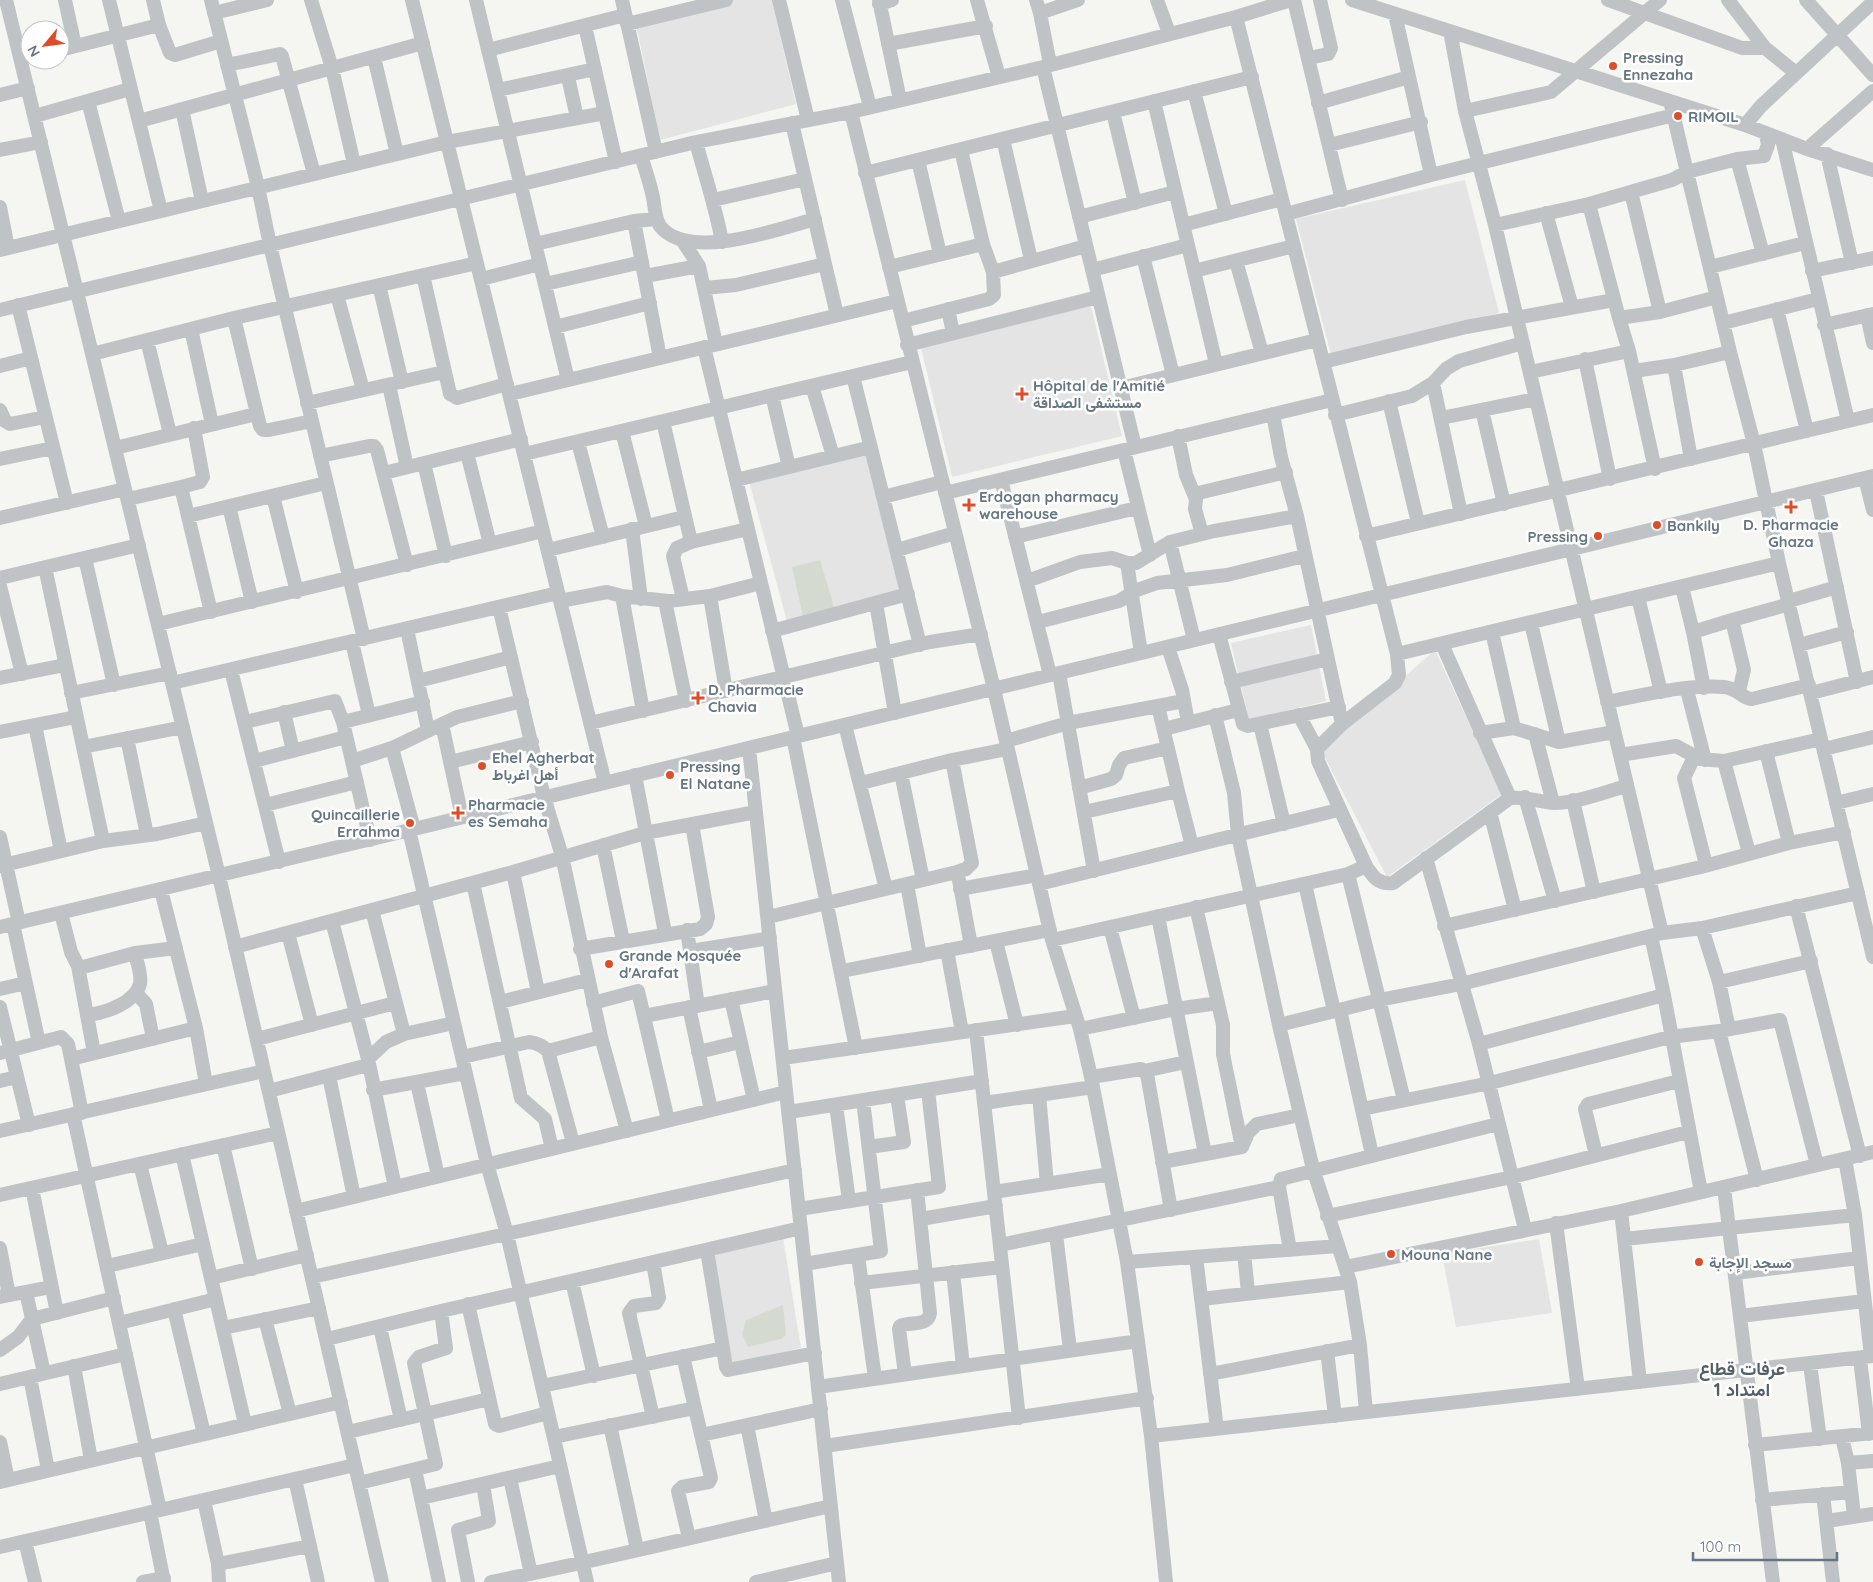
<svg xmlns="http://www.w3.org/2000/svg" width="1873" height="1582" viewBox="0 0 1873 1582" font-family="Quicksand,Vazirmatn,sans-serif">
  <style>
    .built { fill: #e3e4e3 }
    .green { fill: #d5dad1 }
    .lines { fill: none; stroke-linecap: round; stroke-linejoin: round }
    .minor { stroke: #bfc3c6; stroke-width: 14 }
    .poi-dot { fill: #de4d29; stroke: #fff; stroke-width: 2 }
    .labels { text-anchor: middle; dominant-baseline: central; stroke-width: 5; stroke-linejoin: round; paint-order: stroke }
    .poi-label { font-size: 15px; font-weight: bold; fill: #657682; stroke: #fff; text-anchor: start }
    .quarter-label { font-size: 18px; font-weight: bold; fill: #535f67; stroke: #fff }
  </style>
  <rect width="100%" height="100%" fill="#f5f5f2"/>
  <path class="built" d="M734 0H772L796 104 660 140 636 24Z
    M1465 180 1499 313 1331 355 1296 219Z
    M1090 302 1122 436 952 477 920 344Z
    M867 450 906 594 788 625 749 481Z
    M1311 625 1326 701 1249 720 1231 643Z
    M1435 650 1502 794 1387 877 1321 750Z
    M783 1238 801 1348 733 1365 712 1254Z
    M1539 1239 1552 1313 1456 1327 1442 1254Z"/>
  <path class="green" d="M820 560 834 607 803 617 792 567Z
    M783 1305 786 1335 781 1339 748 1347 742 1334 746 1320Z"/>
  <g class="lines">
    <path class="minor" d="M6 0 219 876 382 1582
      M65 0 75 46
      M109 0 161 211
      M153 0 159 25 170 53 175 55 221 41
      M211 0 258 187 270 245 364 639
      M311 0 332 68 354 164
      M412 0 605 783
      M476 0 568 380
      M622 0 656 152
      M779 0 808 120
      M842 0 870 107
      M879 0 900 100
      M977 0 999 77
      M1036 0 1040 13
      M1157 0 1169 33
      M1294 0 1342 200
      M1352 0 1745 125 1807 149 1873 170
      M1608 0 1742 48H1765L1796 73
      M1728 0 1765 48
      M1806 0 1873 75
      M879 4 892 0
      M214 13 267 0
      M1395 14 1431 175
      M1236 17 1397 654 1399 675 1395 683 1342 724 1317 749 1318 761 1366 866C1373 877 1379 885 1393 883L1510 798C1526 796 1539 802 1554 803 1577 803 1604 792 1627 786
      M627 24 726 0
      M585 26 616 162
      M1450 31 1465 111 1495 225 1662 933
      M888 44 986 26
      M60 50 159 25
      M488 50 625 15
      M374 57 397 154
      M1309 58 1328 54 1331 48 1320 0
      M1050 64 1040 13 1078 0
      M227 65 280 54 282 56 314 174
      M1043 67 1135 447
      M568 77 577 118
      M498 90 595 69
      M1194 91 1226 214
      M0 95 28 88
      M88 101 119 221
      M1154 101 1216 364
      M1670 101 1730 352 1754 444 1779 563 1873 957
      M1318 103 1409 77
      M182 109 202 201
      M1465 111 1551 92 1660 0
      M851 112 994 689 1052 940 1080 1029 1091 1077 1127 1262 1151 1436 1166 1582
      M1113 112 1135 203
      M35 116 130 89
      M139 121 423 43
      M792 123 837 315
      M1745 125 1761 106 1873 2
      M1003 139 1031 260
      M1782 139 1848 421
      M696 142C705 176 716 208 722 242
      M1329 145 1421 122
      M1807 149 1873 91
      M0 150 41 142
      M1827 154 1852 263
      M641 156C645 168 649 180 652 193 655 203 654 217 660 226 688 262 779 229 815 219
      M1737 159 1763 254
      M918 160 940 254
      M865 173 1252 77
      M1631 192 1660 312
      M713 200 805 179
      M1589 204 1672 180 1687 172 1737 159 1764 156 1768 145 1766 133
      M0 207 8 248
      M1546 213 1572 307
      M1286 214 1431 175 1674 115
      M1079 217 1175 192
      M634 221 660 358
      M1183 225 1282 199
      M1495 225 1589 204 1619 318 1629 351 1655 469
      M682 240 699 266 716 344
      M535 244 634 221 657 219
      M0 250 447 142 605 113
      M1143 256 1173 375
      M1236 261 1262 353
      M889 267 983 244
      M1710 267 1805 243
      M1092 270 1188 245
      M1194 271 1294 246
      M1812 271 1873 258
      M993 272 1086 246
      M423 275 450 394 457 398 507 384
      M645 276 699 266
      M481 279 540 264
      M545 284 642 262
      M379 285 402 382
      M705 288 736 285 825 264
      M337 295 363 390
      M18 305 67 503
      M948 309 953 333
      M1777 309 1807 431
      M0 310 696 142 851 112 1043 67 1236 17 1291 0
      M1867 315 1873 343
      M234 318 260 426 263 430H269L312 421
      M1619 318 1660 312 1717 297
      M903 321 989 299 994 295 993 272 983 244 961 150
      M1723 323 1818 299
      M1824 325 1873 314
      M555 327 650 303
      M191 329 212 424
      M147 340 170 434
      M907 345 1098 297
      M704 347 798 736
      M92 354 234 318 477 263
      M1585 359 1610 479
      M1323 362 1466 327 1614 300
      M1674 365 1691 459
      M0 366 31 358
      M1634 371 1674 365 1730 352
      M1530 372 1629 351
      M853 376 920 645
      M1433 383 1461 514
      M389 385 407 467
      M812 386 833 456
      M1121 388 1317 340
      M510 394 897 301
      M772 395 789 467
      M1389 401 1418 523
      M307 403 444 372
      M0 410 5 421 10 424 45 417
      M1482 410 1504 504
      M1273 414 1281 457 1297 516 1342 724
      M1335 415 1412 396 1433 383 1446 369 1459 361 1523 343
      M1441 418 1536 399
      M663 421 691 542 748 529
      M622 431 646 526
      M1178 436 1186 475 1196 499 1195 509 1202 534
      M578 442 603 537
      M115 448 256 414
      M1124 450 1150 555
      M467 453 490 544
      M524 454 912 362
      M320 456 369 446H374L377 450 407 565
      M0 459 53 448
      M424 463 446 556
      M384 473 521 439
      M1865 478 1873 510
      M736 480 871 447
      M1001 480 1050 675
      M181 487 200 482 203 477 194 428
      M1816 491 1857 682
      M945 493 1332 400
      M1194 494 1286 472
      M273 496 297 592
      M883 497 942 482
      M128 499 181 487 211 612
      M229 506 252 602
      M188 516 326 483
      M0 518 125 489
      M632 529 641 599
      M1366 536 1873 415
      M1015 537 1137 508
      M1170 542 1194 640
      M548 550 684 517
      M897 550 955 533
      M85 558 114 685
      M1127 563 1141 653
      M45 567 103 841
      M0 578 139 545
      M1027 581 1080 562 1112 558 1127 563H1136L1170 542 1214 531 1297 516
      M0 586 22 674
      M1682 587 1693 632
      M622 596 643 711
      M710 596 726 691
      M1638 597 1661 692
      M683 599 673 556 677 548 691 542
      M560 601 607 592 622 596 668 601 710 596 761 583
      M665 601 686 701
      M1789 601 1837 587
      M876 603 895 713
      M499 607 544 797 562 856 601 1037 548 1051
      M1038 622 1119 601 1137 590 1157 583 1227 575 1304 556
      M1531 623 1559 742
      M158 624 543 531
      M407 629 428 730
      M772 631 908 594
      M1492 632 1514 728
      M1219 634 1243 724 1248 726 1339 707
      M352 642 369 715
      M1442 644 1510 798
      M1799 645 1847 632
      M1168 647 1182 690 1188 722
      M1397 654 1779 563
      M231 670 279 862
      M1059 673 1094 871
      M0 678 65 665
      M418 681 511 657
      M1231 682 1328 659
      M172 683 558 593
      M1704 688 1693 632 1732 620
      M1687 690 1705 760
      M1739 691 1744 670 1732 620 1790 604
      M71 693 170 673
      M1811 693 1873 677
      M1607 702C1644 695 1687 684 1724 687 1737 688 1743 699 1752 699L1809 685
      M1158 706 1178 791
      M284 712 293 751
      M1215 715 1234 793 1238 835 1279 1025 1313 1169 1350 1282 1360 1345 1366 1412
      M1299 715 1317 749
      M245 722 335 701 343 722 370 840
      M343 722 423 702
      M590 723 930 642 981 634
      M442 724 462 817
      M1260 724 1284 824
      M35 725 61 851
      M845 725 886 889
      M1164 729 1238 710
      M0 732 76 717
      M1480 733 1514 728 1559 742 1614 732
      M1535 734 1553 803
      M793 737 856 1048
      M127 738 147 835
      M1006 741 1068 723 1184 701
      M83 747 183 727
      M392 748 414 829
      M749 748 839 1582
      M1824 749 1873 737
      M1766 751 1789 843
      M1620 755 1676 746 1700 759 1724 761 1821 739
      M1694 757 1684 778 1706 865
      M254 761 346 737
      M352 761 392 748 457 717 522 701
      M1724 761 1749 853
      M450 762 532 742
      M901 773 923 880
      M635 775 665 933
      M861 783 952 760 1007 749
      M1079 788 1111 779 1116 775 1119 765 1124 758 1168 748
      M1525 797 1555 901
      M1573 800 1594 892
      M1836 803 1873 794
      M265 805 357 782
      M1084 812 1178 791 1192 846
      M1490 812 1515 910
      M409 830 487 1164 507 1234 587 1582
      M0 837 19 923
      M603 845 623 941
      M1426 858 1479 1044 1525 1229
      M0 866 103 841 157 834 206 823
      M513 872 538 992
      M1348 874 1404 1100
      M959 880 971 946
      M473 883 521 1098 545 1119 552 1149
      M907 884 920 956
      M1039 884 1338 810
      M1305 884 1334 1011
      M960 889 1037 875
      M161 890 196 1028 206 1084
      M1796 906 1860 1156
      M1196 907 1223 1025V1054L1242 1147
      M372 910 404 1034 454 1023
      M61 913 71 952 78 966 94 1053
      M1158 916 1205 1154 1162 1162
      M768 917 957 872 966 869 972 863 952 760
      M332 921 368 1059 395 1187
      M13 924 39 1043
      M1444 926 1701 867 1789 843 1844 832
      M0 927 414 829 1873 476
      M1110 927 1134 1018
      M1702 928 1719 982 1729 1029
      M687 930 698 1006
      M288 933 312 1025
      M1651 936 1664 995 1701 1192
      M1052 940 1348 874 1366 866
      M996 941 1017 1025
      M235 947 513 872 645 833 756 812
      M580 949 700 929 706 924 708 917 692 824
      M947 950 962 1032
      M691 951 770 938
      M78 966 83 967 135 953 176 948
      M842 971 1050 930
      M1719 982 1811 961
      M0 989 26 983
      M136 993 146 1004 153 1039
      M731 999 754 1100
      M500 1002 587 980
      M593 1003 638 991 668 1120
      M0 1007 29 1125
      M689 1007 711 1110
      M1340 1010 1372 1155
      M88 1015C105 1013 135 1003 140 984 142 974 137 963 135 953
      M644 1016 775 991
      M1279 1025 1379 1000 1461 984 1662 933 1702 928 1858 893
      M1080 1029 1176 1009 1218 1003
      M976 1030 1019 1418
      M1719 1031 1757 1180
      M601 1037 627 1131
      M257 1039 395 1003
      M1479 1044 1664 995
      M698 1052 740 1042
      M0 1053 61 1037 68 1044 82 1113
      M462 1057 529 1042C537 1043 542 1045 548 1051L573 1143
      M783 1058 1075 1016
      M71 1059 196 1028
      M368 1059 386 1042 404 1034
      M1144 1071 1186 1062
      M329 1076 354 1197
      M1091 1077 1141 1069 1147 1074 1171 1210
      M0 1081 17 1077
      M417 1083 438 1176
      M373 1090 465 1073
      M269 1091 368 1065
      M1039 1095 1047 1184
      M984 1103 1093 1087
      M836 1105 849 1201
      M1362 1109 1490 1083 1670 1037 1719 1031 1780 1020 1817 1165
      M789 1112 982 1081
      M73 1114 160 1510
      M0 1131 264 1071
      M223 1145 252 1269
      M869 1147 904 1142 897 1095
      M182 1154 245 1424
      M1205 1154 1242 1147 1248 1133 1257 1124 1300 1115
      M1596 1155 1585 1109 1588 1104 1679 1081
      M1845 1159 1855 1215 1871 1356
      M140 1164 162 1253
      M32 1188 57 1313
      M1724 1188 1773 1582
      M994 1192 1110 1174
      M0 1195 278 1133
      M799 1209 939 1187 928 1090
      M296 1211 786 1092
      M1621 1211 1640 1382
      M1327 1216 1512 1177 1688 1132
      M921 1219 996 1206
      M1556 1223 1578 1389
      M1056 1234 1070 1350
      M1624 1239 1855 1215
      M1000 1245 1279 1187
      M0 1248 9 1295
      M707 1250 726 1367 728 1370 815 1353
      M1290 1250 1279 1187 1281 1179 1498 1124
      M1244 1253 1248 1292
      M858 1256 875 1378
      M1196 1257 1217 1429
      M653 1262 659 1298 656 1303 634 1306 629 1313 653 1417
      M1127 1262 1338 1246
      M805 1264 881 1251 863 1100
      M107 1266 203 1244
      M1345 1267 1621 1211 1873 1152
      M953 1272 963 1366
      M1735 1273 1859 1258
      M312 1277 795 1170
      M211 1278 307 1255
      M572 1281 594 1376
      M861 1283 1002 1267
      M26 1292 44 1373
      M0 1297 51 1287
      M1201 1299 1350 1282
      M468 1304 495 1424 499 1426 548 1413
      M174 1309 204 1434
      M1740 1316 1864 1301
      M265 1319 290 1414
      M119 1323 216 1299
      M380 1327 401 1420
      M223 1328 319 1308
      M327 1339 441 1311 801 1228
      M0 1350 18 1337 32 1319 114 1298
      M1327 1351 1335 1416
      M683 1356 711 1478 709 1482 682 1487 678 1491 689 1538
      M1860 1359 1869 1434
      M1810 1364 1820 1439
      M74 1366 91 1460
      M905 1374 899 1329 900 1326C911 1321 928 1327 930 1313L917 1190
      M1210 1374 1360 1345
      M30 1377 48 1470
      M0 1384 126 1354
      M542 1386 723 1348
      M818 1387 1138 1341
      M610 1425 637 1549
      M747 1425 766 1521
      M348 1432 489 1399
      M701 1435 821 1409
      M1151 1436 1873 1356
      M554 1437 695 1408
      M1842 1437 1848 1463 1854 1516
      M0 1442 8 1480
      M1755 1445 1873 1433
      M825 1446 1147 1398
      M1848 1463 1873 1461
      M415 1470 439 1582
      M510 1478 531 1574
      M295 1479 318 1582
      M0 1482 341 1402
      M359 1483 436 1464 414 1363 419 1357 446 1348 441 1311
      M1823 1494 1833 1582
      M421 1498 560 1466
      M204 1500 218 1564 310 1546
      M1762 1500 1851 1492
      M150 1512 164 1582
      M1827 1521 1873 1514
      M25 1541 35 1582
      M0 1547 355 1465
      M218 1564 219 1582
      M143 1582 164 1578
      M468 1582 458 1530 489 1521 483 1484
      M491 1582C605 1559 718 1531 831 1506
      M756 1582 837 1563"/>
  </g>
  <g class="poi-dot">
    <circle cx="1613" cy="66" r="5"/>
    <circle cx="1678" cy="116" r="5"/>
    <path d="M1019.5 386.5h5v5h5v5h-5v5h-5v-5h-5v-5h5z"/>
    <path d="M966.5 497.5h5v5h5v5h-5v5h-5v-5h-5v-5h5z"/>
    <path d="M1788.5 499.5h5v5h5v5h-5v5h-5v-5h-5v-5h5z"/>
    <circle cx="1657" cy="525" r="5"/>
    <circle cx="1598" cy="536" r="5"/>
    <path d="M695.5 690.5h5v5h5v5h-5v5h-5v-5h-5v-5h5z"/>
    <circle cx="482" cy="766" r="5"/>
    <circle cx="670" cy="775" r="5"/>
    <path d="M455.5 805.5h5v5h5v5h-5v5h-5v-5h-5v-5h5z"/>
    <circle cx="410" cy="823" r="5"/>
    <circle cx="609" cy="964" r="5"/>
    <circle cx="1391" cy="1254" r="5"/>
    <circle cx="1699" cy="1262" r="5"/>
  </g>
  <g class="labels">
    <g class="poi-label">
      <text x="1623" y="57">Pressing<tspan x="1623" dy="17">Ennezaha</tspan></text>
      <text x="1688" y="116">RIMOIL</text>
      <text x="1033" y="385">Hôpital de l'Amitié<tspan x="1033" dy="17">مستشفى الصداقة</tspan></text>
      <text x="979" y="496">Erdogan pharmacy<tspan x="979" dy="17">warehouse</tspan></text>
      <text x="1791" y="524" text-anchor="middle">D. Pharmacie<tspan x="1791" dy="17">Ghaza</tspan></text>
      <text x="1667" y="525">Bankily</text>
      <text x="1588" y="536" text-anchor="end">Pressing</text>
      <text x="708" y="689">D. Pharmacie<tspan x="708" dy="17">Chavia</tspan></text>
      <text x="492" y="757">Ehel Agherbat<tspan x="492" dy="17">أهل اغرباط</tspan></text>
      <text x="680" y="766">Pressing<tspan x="680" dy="17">El Natane</tspan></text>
      <text x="468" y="804">Pharmacie<tspan x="468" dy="17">es Semaha</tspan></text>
      <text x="400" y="814" text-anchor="end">Quincaillerie<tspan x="400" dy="17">Errahma</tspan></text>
      <text x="619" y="955">Grande Mosquée<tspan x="619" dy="17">d'Arafat</tspan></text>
      <text x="1401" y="1254">Mouna Nane</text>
      <text x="1709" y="1262">مسجد الإجابة</text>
    </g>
    <g class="quarter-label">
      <text x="1742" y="1368">عرفات قطاع<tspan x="1742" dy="21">1 امتداد</tspan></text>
    </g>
  </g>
  <g transform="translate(45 45) rotate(241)"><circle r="24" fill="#ffffff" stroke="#c1c8cd"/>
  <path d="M0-4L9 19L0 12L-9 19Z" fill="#de4d29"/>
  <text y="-8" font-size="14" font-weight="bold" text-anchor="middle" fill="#657682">N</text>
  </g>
  <path d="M1693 1552v8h144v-8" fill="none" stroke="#657682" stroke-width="2.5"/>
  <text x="1700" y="1552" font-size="15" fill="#657682" stroke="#ffffff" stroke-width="4" paint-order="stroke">100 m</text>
</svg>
